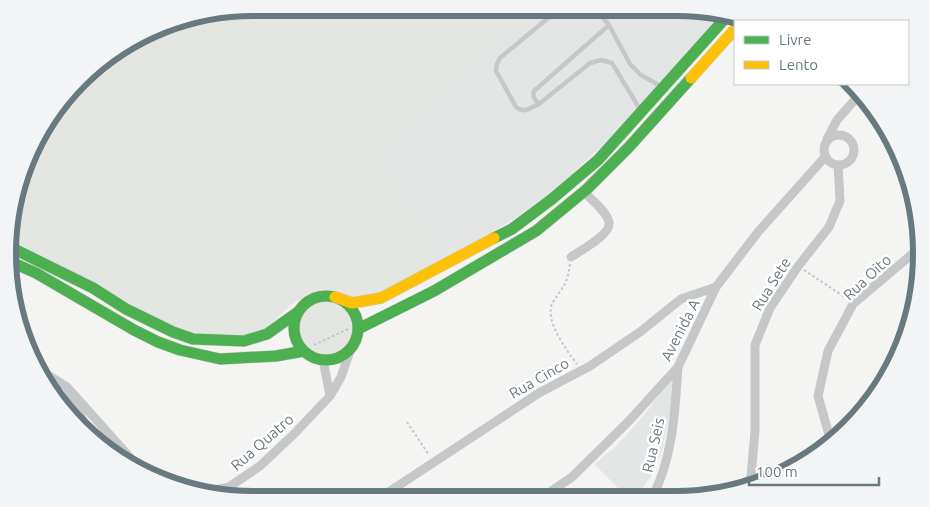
<svg xmlns="http://www.w3.org/2000/svg" width="929" height="507" viewBox="0 0 929 507" font-family="Ubuntu,sans-serif">
  <style>
    .built { fill: #e4e6e6 }
    .grass { fill: #e4e6e1 }
    .lines { fill: none; stroke-linecap: round; stroke-linejoin: round }
    .fast-casing { stroke: #cfd0d0; stroke-width: 12 }
    .slow-casing { stroke: #cfd0d0; stroke-width: 12 }
    .path { stroke: #c4c4c5; stroke-width: 2; stroke-dasharray: 2.5 2.5; stroke-linecap: butt }
    .lane { stroke: #c5c7c8; stroke-width: 4.5 }
    .street { stroke: #c5c7c8; stroke-width: 9 }
    .fast { stroke: #4caf50; stroke-width: 11 }
    .slow { stroke: #ffc107; stroke-width: 11 }
    .labels { text-anchor: middle; dominant-baseline: central; stroke-width: 5; stroke-linejoin: round; paint-order: stroke }
    .street-label { font-size: 15px; fill: #687980; stroke: #fff }
    .rim { fill: none; stroke: #687980; stroke-width: 6 }
  </style>
  <rect width="100%" height="100%" fill="#f4f4f3"/>
  <path class="built" d="M537 8H691L724 13 612 137 559 186 514 219 442 262 381 157Z
    M674 372V394L662 452 651 476 636 498H628L594 464 613 449 632 429 649 409Z"/>
  <path class="grass" d="M254 8H537L381 157 442 262 374 297H341L324 292 308 295 291 305 263 331 245 339 184 333 11 241 16 190 49 117 104 58 175 20Z
    M298 328a27 27 0 1 1 54 0a27 27 0 1 1-54 0Z"/>
  <g class="lines">
    <defs>
      <path id="fast" d="M742 21 745 18
        M494 238 512 229 552 199 598 160 729 14
        M10 247 93 288 126 309 173 332 193 339 244 341 267 334 298 312
        M9 261 36 273 134 330 158 342 180 350 220 359 276 356 304 351
        M294 328a32 32 0 1 1 64 0a32 32 0 1 1-64 0Z
        M358 329 434 291 536 231 587 189 629 147 691 78"/>
      <path id="slow" d="M691 78 735 29
        M335 297 352 303 381 298 494 238"/>
    </defs>
    <use href="#fast" class="fast-casing"/>
    <use href="#slow" class="slow-casing"/>
    <path class="path" d="M570 264C567 285 564 285 553 302 543 319 567 351 577 364
      M804 270 846 298
      M314 345 348 329
      M407 422 429 455"/>
    <path class="lane" d="M595 8 609 25
      M539 104C530 108 524 114 516 107L496 71 497 64 500 58 560 8
      M641 111 612 63 601 60 590 63 539 104C535 99 532 98 534 91L609 25 630 64 641 75 662 87"/>
    <path class="street" d="M824 150a15 15 0 1 1 30 0a15 15 0 1 1-30 0Z
      M827 139 837 120 860 94
      M571 257C580 251 612 234 609 222 606 211 592 200 584 192
      M323 360 330 396
      M40 370 67 387 89 433
      M67 387 143 472
      M831 442 818 396 828 351 853 304 917 250
      M750 488 755 431V345L770 308 799 265 829 227 840 201 838 165
      M202 493 229 487 260 466 294 434 330 396 341 377 351 348
      M541 498 572 477 628 422 678 367 716 287 758 232 825 157
      M652 498C673 458 675 411 678 367
      M378 499 539 393 590 366 640 332 681 299 716 287"/>
    <use href="#fast" class="fast"/>
    <use href="#slow" class="slow"/>
  </g>
  <g class="labels">
    <g class="street-label">
      <text transform="translate(867 277) rotate(-43)">Rua Oito</text>
      <text transform="translate(771 284) rotate(-58)">Rua Sete</text>
      <text transform="translate(680 330) rotate(-63)">Avenida A</text>
      <text transform="translate(539 378) rotate(-30)">Rua Cinco</text>
      <text transform="translate(262 442) rotate(-41)">Rua Quatro</text>
      <text transform="translate(653 445) rotate(-77)">Rua Seis</text>
    </g>
  </g>
  <path d="M0 0H929V507H0ZM253 16H676A237 237 0 0 1 913 253V254A237 237 0 0 1 676 491H253A237 237 0 0 1 16 254V253A237 237 0 0 1 253 16Z" fill="#f3f4f5" fill-rule="evenodd"/>
  <path class="rim" d="M253 16H676A237 237 0 0 1 913 253V254A237 237 0 0 1 676 491H253A237 237 0 0 1 16 254V253A237 237 0 0 1 253 16Z"/>
  <rect x="734" y="20" width="175" height="65" fill="#ffffff" stroke="#c3c9cc"/>
  <rect x="744" y="36" width="25" height="8" fill="#4caf50" stroke="#c3c9cc"/>
  <text x="779" y="45" font-size="15" fill="#687980">Livre</text>
  <rect x="744" y="61" width="25" height="8" fill="#ffc107" stroke="#c3c9cc"/>
  <text x="779" y="70" font-size="15" fill="#687980">Lento</text>
  <path d="M749 477v8h130v-8" fill="none" stroke="#687980" stroke-width="2.5"/>
  <text x="756" y="477" font-size="15" fill="#687980" stroke="#ffffff" stroke-width="4" paint-order="stroke">100 m</text>
</svg>
